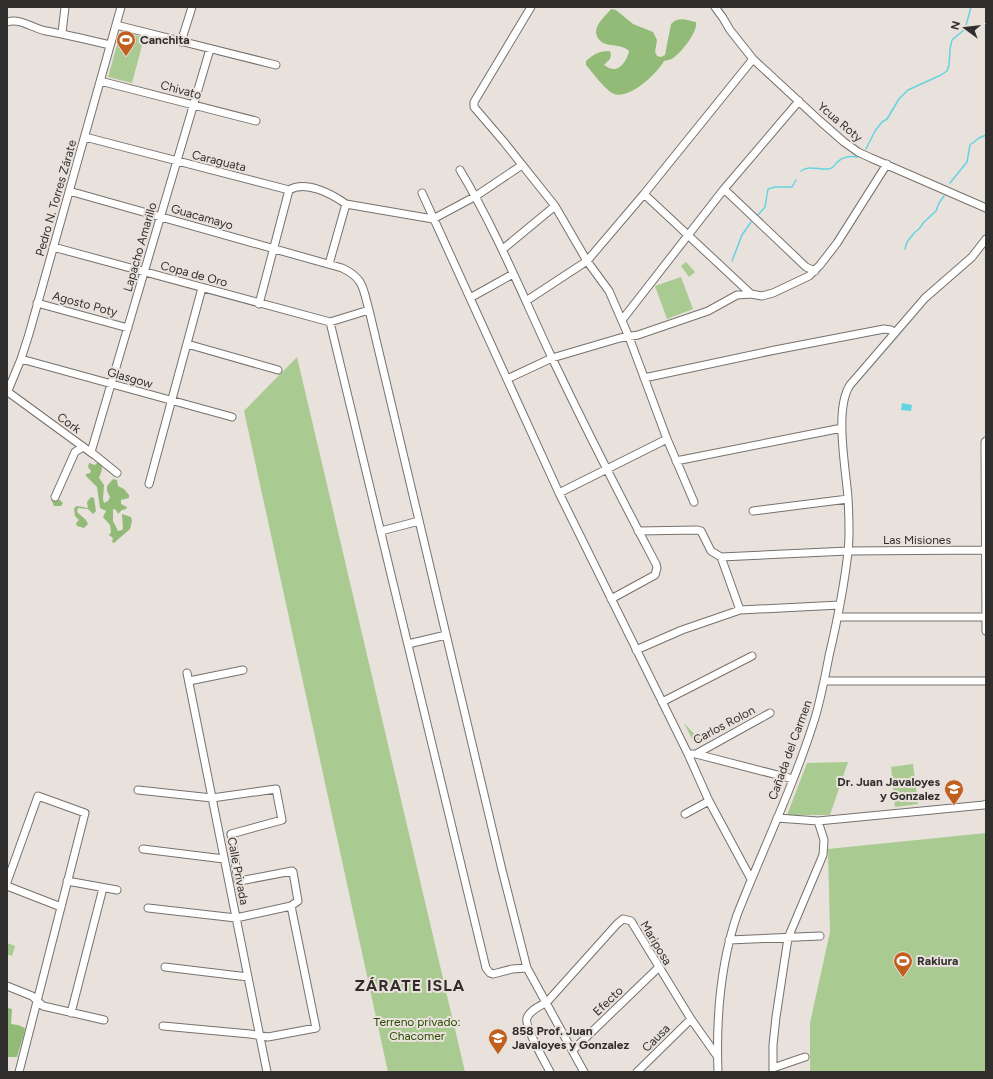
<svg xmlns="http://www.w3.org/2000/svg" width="993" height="1079" viewBox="0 0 993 1079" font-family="Figtree,sans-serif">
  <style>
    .green { fill: #a9cb92 }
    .forest { fill: #93bb78 }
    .water { fill: #66d3e1 }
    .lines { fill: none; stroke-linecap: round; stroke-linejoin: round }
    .stream { stroke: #66d3e1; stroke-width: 1.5 }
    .minor-casing { stroke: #77716c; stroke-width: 9 }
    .minor { stroke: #fff; stroke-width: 7 }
    .labels { text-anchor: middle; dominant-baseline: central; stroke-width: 4; stroke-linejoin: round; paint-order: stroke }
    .poi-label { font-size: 12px; font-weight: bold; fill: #312f2d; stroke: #e8e1dc; text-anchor: start }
    .street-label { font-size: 12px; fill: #312f2d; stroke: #e8e1dc }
    .park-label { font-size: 12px; fill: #294c01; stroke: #e8e1dc }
    .district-label { font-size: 16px; font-weight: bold; letter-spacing: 1px; fill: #322d29; stroke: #e8e1dc }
  </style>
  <rect width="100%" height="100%" fill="#e8e1dc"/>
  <path class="green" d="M121 31 144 38 132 83 108 77Z
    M686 262 695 272 689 277 681 266Z
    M681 277 693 309 667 319 655 286Z
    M297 357 465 1072H388L244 411Z
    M684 723 700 740 694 743Z
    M848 762 830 815H787L807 763Z
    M913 764 918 804 895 807 891 767Z
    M986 833V1072H810V1023L830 932 828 849Z
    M7 943 15 946 12 956 7 954Z"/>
  <path class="forest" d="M611 9 616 10 633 24 653 32 657 40 655 52 657 56 661 57 665 55 671 24C678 16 687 20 696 22 698 32 681 53 673 58 670 60 667 60 664 61 657 74 627 102 612 93 605 89 592 72 586 65V61C594 54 599 51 610 51L611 55 610 59 604 65C606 66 610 69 613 69 622 70 628 57 629 51 623 45 613 46 606 44 602 43 600 41 598 38 591 27 605 17 611 9Z
    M98 462C105 467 101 472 99 478L104 485 103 499 104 503 108 501 110 497 107 491V486L113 479 117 480 118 486 124 489 129 495V498L121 500V504L127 507 126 509 122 510 118 514 116 510 113 509V521L118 531 122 530 123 528 122 514 131 517 132 521 130 529 114 543 112 542 113 538 109 535 111 532 110 525 103 517 106 511 100 508 97 487 86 476V474L90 473 91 471 88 467 89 463 95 465Z
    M91 497 94 498 96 511 93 514 88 509 78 508 77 512 86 520 88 524 84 528 77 526 76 523 79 520 75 516 74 508 77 506 88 508 87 502Z
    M52 498 60 500 63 503 61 506H54L51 499Z
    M8 1008 12 1009 11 1024 18 1025 25 1028 24 1034 17 1057H8L7 1009Z"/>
  <path class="water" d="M925 306 854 387 850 392 848 397 849 391 854 386Z
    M902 403 912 405 911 411 901 410Z"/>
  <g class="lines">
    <path class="stream" d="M866 149 875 131 882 122 887 119 899 99 908 90 941 75 947 71 949 65 950 49 952 40 965 29 971 7
      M801 171C809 165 819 170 828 169 834 169 835 163 840 160 845 156 852 156 858 157
      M950 183 967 162 970 145 979 138 986 135
      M757 216 765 207 768 189 775 187H792L796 180
      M905 249 907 242 915 232 919 229 924 222 936 211 939 203 944 196
      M732 261 742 235 751 222"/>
    <defs>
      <path id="minor" d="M531 7 474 102V107L504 142 555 206 587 261 609 291 629 337 667 439 694 502
        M715 7 723 18 730 30 753 59 820 121 844 142 858 152 871 158 986 208
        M7 22C21 18 32 28 46 31 68 35 89 40 110 45
        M116 25 276 65
        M62 33 65 7
        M181 42 192 7
        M100 81 256 121
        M85 137 289 190C306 180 332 194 346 204L433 219 476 196 522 165
        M460 170C496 230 522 294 552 358 585 427 620 496 656 564L657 568 655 575 611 599
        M724 189 806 267 815 271
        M69 191 342 268C364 278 363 289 369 310L502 870 527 968 584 1072
        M422 193 559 493 688 754 709 801 751 879
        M644 194 751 294
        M53 247 330 322
        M503 249 555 206
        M329 264 346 204
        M470 298 513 274
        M526 301 587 261 644 194 753 59
        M37 303 128 328
        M259 304 289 190
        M622 320 724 189 799 101
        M330 322 486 968 490 973 493 974 512 969 527 968
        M330 322 369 310
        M187 344 278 370
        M21 359 232 417
        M644 378 775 350 884 329 891 330 895 333
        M507 379 552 358 620 338 638 335 708 311 737 295 751 294 762 296 773 293 809 276 820 265 837 243 887 164
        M8 392 93 454
        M7 393 21 359 29 334 121 7
        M986 441 985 442 986 631
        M676 461 842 428
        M117 473 91 452 210 49
        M149 484 202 288
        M559 493 667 439
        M55 497 75 452 83 447
        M753 511 848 499
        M381 531 419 521
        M638 531 697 530 701 531 711 551 721 557 848 551 986 550
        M721 557 740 610
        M838 617H985
        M408 644 446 635
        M636 650 682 630 740 610 840 605
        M187 673 267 1072
        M189 681 243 670
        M824 681H986
        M662 702 752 656
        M688 754H696L793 779
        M696 754 770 713
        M138 790 212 798 276 789 282 820 231 834 238 880 240 881 292 871 293 872 298 901 291 906 236 918 148 908
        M685 814 709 801
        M777 818 818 821 984 805 986 804
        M143 849 224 859
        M67 881 117 890
        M7 882 38 796 85 813 19 1072
        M7 886 61 907
        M729 940 820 936
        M165 967 248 977
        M7 986 32 996 43 1006 104 1020
        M71 1013 103 888
        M163 1026 250 1034 268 1037 316 1028 291 906
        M573 1050 658 968
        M773 1068 805 1057
        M550 1072C545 1062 524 1026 527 1018 530 1010 540 1006 547 1002L617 924 623 919 631 921 691 1019 717 1056
        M637 1072 691 1019
        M718 1072C716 1019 720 965 737 915 763 849 794 785 815 718 821 698 825 677 829 656 837 622 844 587 848 552 850 535 849 516 848 498 846 469 834 409 850 385L925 298 972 257 986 239
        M773 1072V1045L776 1017 788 938 823 855 824 840 818 821"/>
    </defs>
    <use href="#minor" class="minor-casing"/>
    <use href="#minor" class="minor"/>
  </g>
  <defs>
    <symbol id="stadium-pin" viewBox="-11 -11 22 30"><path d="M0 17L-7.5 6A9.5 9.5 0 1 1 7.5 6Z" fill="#c05f1e" stroke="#e8e1dc"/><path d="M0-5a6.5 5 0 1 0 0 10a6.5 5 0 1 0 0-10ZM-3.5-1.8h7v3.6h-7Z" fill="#fff"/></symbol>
    <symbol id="school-pin" viewBox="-11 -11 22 30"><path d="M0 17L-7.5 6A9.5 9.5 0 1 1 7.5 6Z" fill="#c05f1e" stroke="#e8e1dc"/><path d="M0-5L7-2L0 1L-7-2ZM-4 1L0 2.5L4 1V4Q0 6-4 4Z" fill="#fff"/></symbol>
  </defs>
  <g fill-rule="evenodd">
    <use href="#stadium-pin" x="115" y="29" width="22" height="30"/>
    <use href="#school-pin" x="943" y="778" width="22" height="30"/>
    <use href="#stadium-pin" x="892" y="950" width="22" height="30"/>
    <use href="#school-pin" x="487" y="1027" width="22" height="30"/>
  </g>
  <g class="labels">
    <g class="poi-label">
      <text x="140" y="40">Canchita</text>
      <text x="940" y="782" text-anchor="end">Dr. Juan Javaloyes<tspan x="940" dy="14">y Gonzalez</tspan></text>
      <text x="917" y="961">Rakiura</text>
      <text x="512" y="1031">858 Prof. Juan<tspan x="512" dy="14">Javaloyes y Gonzalez</tspan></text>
    </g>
    <g class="street-label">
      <text transform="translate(181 90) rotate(15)">Chivato</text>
      <text transform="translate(840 122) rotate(40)">Ycua Roty</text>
      <text transform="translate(219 161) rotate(14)">Caraguata</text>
      <text transform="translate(56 198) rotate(-74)">Pedro N. Torres Zárate</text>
      <text transform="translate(202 217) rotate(16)">Guacamayo</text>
      <text transform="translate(140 247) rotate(-74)">Lapacho Amarillo</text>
      <text transform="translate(194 274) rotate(15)">Copa de Oro</text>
      <text transform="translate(85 304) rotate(15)">Agosto Poty</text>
      <text transform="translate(130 378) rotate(16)">Glasgow</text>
      <text transform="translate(69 423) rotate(36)">Cork</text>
      <text x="917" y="540">Las Misiones</text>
      <text transform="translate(724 725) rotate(-28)">Carlos Rolon</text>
      <text transform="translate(790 750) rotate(-70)">Cañada del Carmen</text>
      <text transform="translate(238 871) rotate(79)">Calle Privada</text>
      <text transform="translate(656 943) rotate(59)">Mariposa</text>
      <text transform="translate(608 1001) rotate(-44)">Efecto</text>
      <text transform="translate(656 1038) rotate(-45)">Causa</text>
    </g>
    <g class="park-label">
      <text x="417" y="1022">Terreno privado:<tspan x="417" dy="14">Chacomer</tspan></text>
    </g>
    <g class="district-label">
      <text x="410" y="985">ZÁRATE ISLA</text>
    </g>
  </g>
  <rect width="993" height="1079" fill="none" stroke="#312f2d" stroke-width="16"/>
  <g transform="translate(965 28) rotate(285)" stroke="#e8e1dc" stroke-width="3" paint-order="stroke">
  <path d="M0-3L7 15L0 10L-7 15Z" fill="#312f2d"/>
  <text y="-6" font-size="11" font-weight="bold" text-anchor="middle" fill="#312f2d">N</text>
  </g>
</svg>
